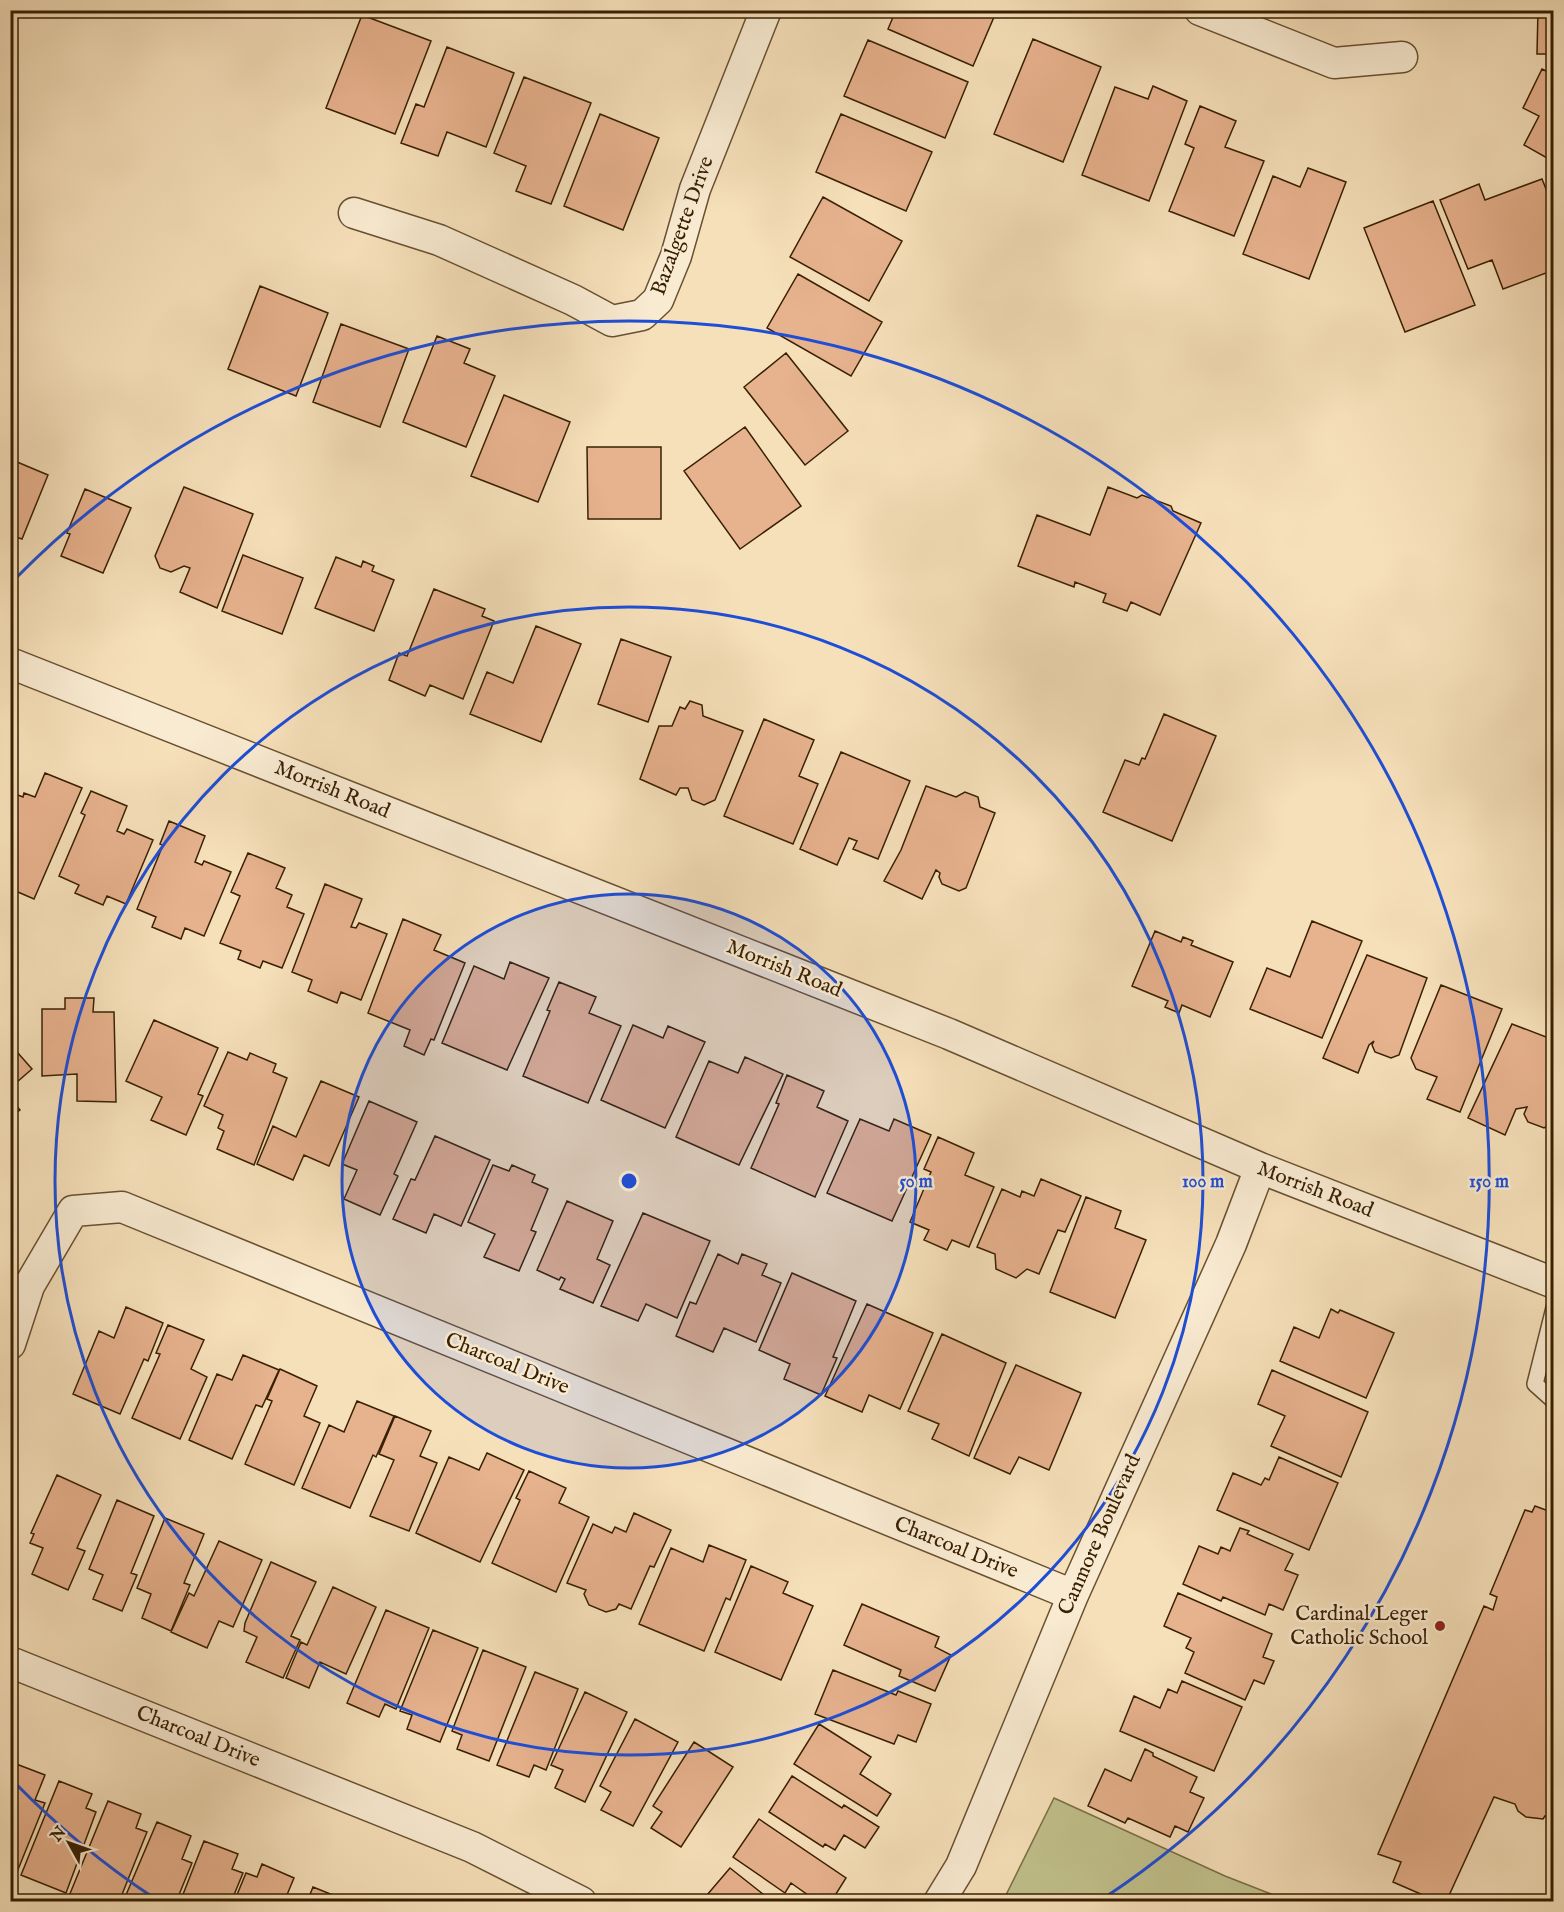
<svg xmlns="http://www.w3.org/2000/svg" width="1564" height="1912" viewBox="0 0 1564 1912" font-family="'IM FELL English',serif">
  <style>
    .green { fill: #c1c18c; stroke: #7c7047; stroke-width: 1.5 }
    .building { fill: #e7b28e; stroke: #382002; stroke-width: 1.5 }
    .lines { fill: none; stroke-linecap: round; stroke-linejoin: round }
    .service-casing { stroke: #685030; stroke-width: 18 }
    .minor-casing { stroke: #685030; stroke-width: 33 }
    .service { stroke: #f9ebd2; stroke-width: 15 }
    .minor { stroke: #f9ebd2; stroke-width: 30 }
    .ring { fill: none; stroke: #1d4ed8; stroke-width: 3 }
    .poi-dot { fill: #8f2418; stroke: #f9ebd2; stroke-width: 2 }
    .labels { text-anchor: middle; dominant-baseline: central; stroke-width: 5; stroke-linejoin: round; paint-order: stroke }
    .street-label { font-size: 21px; fill: #382002; stroke: #f9ebd2 }
    .poi-label { font-size: 21px; fill: #382002; stroke: #f9ebd2; text-anchor: end }
    .centre { fill: #1d4ed8; stroke: #f9ebd2; stroke-width: 3 }
    .ring-label { font-size: 18px; text-anchor: middle; font-weight: bold; fill: #1d4ed8; stroke: #f9ebd2; stroke-width: 5; stroke-linejoin: round; paint-order: stroke }
  </style>
  <rect width="100%" height="100%" fill="#f6e0ba"/>
  <filter id="stains"><feTurbulence type="fractalNoise" baseFrequency=".00333" numOctaves="4"/><feColorMatrix values="0 0 0 0 .2 0 0 0 0 .09 0 0 0 0 .02 0 0 0 .5 -.17"/></filter>
  <radialGradient id="worn" r=".72"><stop offset=".6" stop-color="#630" stop-opacity="0"/><stop offset="1" stop-color="#630" stop-opacity=".3"/></radialGradient>
  <path class="green" d="M1054 1798 1225 1876 1289 1901H1003Z"/>
  <path class="building" d="M896 10H997L973 66 888 29Z
    M1538 10H1554V54H1537Z
    M362 15 431 41 395 134 326 108Z
    M1033 39 1101 67 1063 162 994 134Z
    M868 40 968 82 945 138 844 96Z
    M447 47 514 73 486 147 447 132 438 156 401 143 416 104 424 107Z
    M1542 69 1554 75V162L1524 145 1539 116 1523 108Z
    M524 77 591 103 551 204 516 191 526 166 494 153Z
    M1153 86 1187 101 1149 201 1082 175 1115 87 1148 99Z
    M1200 106 1236 121 1225 147 1264 161 1234 236 1169 211 1194 148 1185 144Z
    M600 114 659 138 623 230 564 206Z
    M841 114 932 152 906 211 816 172Z
    M1308 168 1346 182 1309 279 1243 254 1273 176 1300 187Z
    M1542 179 1554 209V270L1503 289 1492 260 1468 269 1440 200 1479 184 1485 200Z
    M823 197 902 241 869 301 790 257Z
    M1433 201 1475 305 1405 332 1364 228Z
    M798 274 882 322 851 376 767 328Z
    M260 286 328 313 296 396 228 369Z
    M341 324 409 349 380 427 313 402Z
    M437 336 470 349 464 363 495 376 466 447 403 422Z
    M786 353 848 431 805 465 744 387Z
    M504 395 570 422 538 502 471 476Z
    M745 427 801 506 740 549 684 471Z
    M587 447H661V519H588Z
    M10 459 48 475 22 539 10 535Z
    M184 487 253 514 217 608 180 592 190 568 184 566 171 572 160 568 155 556Z
    M1108 487 1137 498 1142 495 1171 506 1173 511 1201 523 1160 615 1131 602 1127 611 1103 602 1106 594 1075 582 1074 587 1018 566 1037 515 1090 535Z
    M85 489 131 508 103 573 61 556 70 534 67 533Z
    M243 555 303 578 282 634 222 611Z
    M336 557 361 567 363 561 374 566 372 571 394 580 374 631 315 608Z
    M434 589 485 609 482 616 494 621 463 699 430 685 425 696 389 680 399 653 407 656Z
    M536 626 581 644 541 742 470 714 487 672 513 683Z
    M621 639 671 657 648 722 598 704Z
    M690 701 702 705 703 716 743 731 715 800 704 805 692 800 688 788H680L676 795 640 779 659 726H672L680 707 685 709Z
    M1164 714 1216 736 1172 841 1103 812 1125 760 1139 765 1142 758 1145 759Z
    M764 719 814 740 799 776 818 784 793 844 724 816Z
    M841 752 910 781 878 859 853 849 857 841 849 838 837 865 800 849Z
    M45 773 82 788 34 899 11 889 16 877 10 875V792L23 797 24 793 35 797Z
    M926 786 956 797 965 792 978 797 980 807 995 813 966 888 959 891 942 884 939 877 940 873 936 870 922 899 884 881 901 850Z
    M91 791 127 806 117 831 124 834 127 829 153 840 126 904 107 896 103 905 75 893 79 885 59 876 85 815 81 813Z
    M169 821 205 836 195 862 202 865 204 861 231 872 204 936 185 928 181 939 152 927 156 917 137 909 163 845 160 844Z
    M248 853 285 868 276 888 292 895 287 907 304 914 282 968 263 961 260 968 238 959 241 951 220 943 240 896 231 892Z
    M325 884 362 899 351 927 356 928 359 923 387 934 361 1000 341 992 337 1003 308 991 312 980 292 972Z
    M403 919 441 935 434 950 465 963 434 1040 431 1039 424 1055 404 1046 410 1030 368 1013Z
    M1312 921 1362 941 1322 1038 1250 1009 1267 968 1290 977Z
    M1155 931 1181 942 1183 937 1193 941 1191 945 1233 962 1210 1017 1182 1005 1179 1013 1165 1007 1168 1001 1132 986Z
    M1367 955 1427 978 1399 1055 1391 1058 1375 1052 1372 1045 1374 1041 1369 1045 1358 1073 1323 1058Z
    M510 962 549 978 507 1070 442 1043 474 966 504 979Z
    M559 982 596 997 589 1013 621 1026 588 1103 523 1076 550 1011 547 1010Z
    M1441 985 1502 1009 1460 1112 1427 1099 1437 1077 1416 1069 1411 1058Z
    M65 998H94L93 1012H114L116 1102 77 1101V1074L42 1076V1009H65Z
    M154 1020 218 1048 198 1094 203 1096 186 1135 151 1120 162 1097 126 1081Z
    M1512 1024 1554 1040V1121L1544 1128 1528 1122 1524 1114 1527 1107 1516 1109 1505 1135 1468 1118Z
    M633 1025 663 1038 668 1026 705 1042 665 1128 601 1100Z
    M10 1044 32 1069 10 1088Z
    M228 1052 247 1060 250 1053 276 1064 273 1072 287 1078 254 1165 217 1149 224 1131 218 1128 223 1115 204 1106Z
    M745 1057 783 1074 739 1165 676 1137 709 1061 738 1073Z
    M787 1075 824 1091 817 1107 848 1121 815 1197 751 1168 779 1104 776 1103Z
    M321 1081 359 1097 329 1166 304 1155 293 1180 257 1164 273 1126 296 1137Z
    M10 1099 20 1110 10 1118Z
    M369 1101 417 1122 394 1174 398 1176 380 1215 344 1199 357 1170 342 1164Z
    M860 1119 889 1131 894 1119 931 1135 892 1221 827 1193Z
    M435 1136 490 1160 461 1226 434 1214 426 1233 393 1219 411 1179 415 1180Z
    M938 1137 974 1153 965 1175 994 1187 969 1247 952 1240 947 1250 924 1240 929 1230 910 1222 931 1172 924 1169Z
    M493 1165 509 1171 512 1165 535 1175 532 1182 548 1189 531 1230 536 1232 519 1271 484 1257 495 1234 468 1222Z
    M1041 1179 1081 1196 1065 1232 1058 1230 1039 1274 1027 1269 1016 1278 996 1269 995 1254 977 1247 1002 1189 1020 1197 1022 1191 1034 1196Z
    M1086 1197 1121 1211 1115 1228 1146 1240 1115 1318 1050 1292Z
    M567 1201 613 1221 597 1259 610 1265 593 1303 560 1289 565 1279 561 1277 559 1280 537 1270Z
    M643 1213 710 1241 677 1318 646 1304 638 1321 601 1306Z
    M718 1254 738 1264 742 1254 767 1264 762 1275 781 1283 756 1342 724 1328 713 1352 676 1336 690 1302 696 1304Z
    M792 1273 856 1301 833 1357 837 1358 821 1395 784 1379 790 1364 759 1350Z
    M867 1304 933 1333 900 1409 869 1395 862 1412 825 1396Z
    M126 1307 163 1323 148 1361 144 1359 120 1414 73 1394 99 1331 114 1338Z
    M1331 1309 1338 1313 1340 1310 1394 1333 1366 1398 1280 1361 1294 1327 1319 1338Z
    M168 1325 204 1340 191 1369 207 1377 180 1439 132 1418 160 1354 156 1353Z
    M942 1334 1006 1363 969 1456 932 1439 939 1424 908 1411Z
    M243 1355 279 1370 262 1407 256 1405 232 1459 189 1440 217 1374 232 1380Z
    M1016 1365 1081 1393 1049 1470 1019 1457 1010 1474 974 1458Z
    M280 1369 317 1386 304 1416 320 1423 294 1485 245 1464 272 1401 267 1399Z
    M1272 1370 1368 1412 1341 1477 1271 1446 1285 1416 1258 1404Z
    M357 1401 394 1416 376 1457 373 1455 350 1508 302 1488 329 1425 344 1432Z
    M395 1416 431 1431 420 1456 437 1463 409 1531 370 1516 394 1460 379 1454Z
    M487 1453 524 1470 480 1562 416 1533 449 1457 479 1470Z
    M1279 1457 1338 1483 1309 1550 1217 1510 1233 1473 1261 1485 1265 1478 1269 1480Z
    M529 1471 566 1488 559 1503 589 1517 556 1592 492 1563 520 1500 516 1498Z
    M57 1475 101 1495 77 1548 85 1551 68 1590 32 1574 43 1548 30 1543 34 1534 31 1533Z
    M117 1500 154 1516 131 1573 137 1575 122 1611 93 1599 103 1575 89 1569Z
    M1535 1506 1554 1513V1819L1545 1816 1543 1819 1526 1817 1518 1811 1515 1804 1494 1797 1446 1902H1439L1393 1882 1401 1862 1378 1854 1484 1606 1493 1610 1497 1597 1490 1594 1525 1510 1532 1512Z
    M634 1513 671 1530 654 1567 650 1566 631 1609 619 1604 616 1609 606 1612 589 1605 584 1594 586 1590 567 1583 593 1524 612 1533 615 1527 626 1532Z
    M165 1518 204 1534 184 1583 190 1585 171 1631 142 1618 151 1594 137 1588Z
    M1240 1528 1249 1531 1247 1534 1293 1554 1285 1570 1298 1575 1283 1610 1269 1604 1265 1615 1223 1597 1221 1601 1183 1584 1199 1546 1218 1554 1221 1547 1230 1551Z
    M219 1541 262 1560 233 1627 219 1621 207 1648 171 1632 189 1593 194 1596Z
    M709 1545 746 1560 730 1600 726 1598 704 1651 639 1624 671 1548 703 1562Z
    M271 1562 316 1582 291 1636 300 1640 283 1678 246 1662 257 1637 244 1631 245 1623Z
    M751 1566 788 1582 783 1593 813 1606 781 1680 715 1652Z
    M333 1587 376 1607 346 1674 320 1662 309 1688 286 1678 301 1642 307 1645Z
    M1178 1593 1272 1634 1263 1657 1274 1661 1264 1684 1254 1680 1245 1700 1185 1673 1194 1652 1186 1648 1191 1638 1164 1626Z
    M862 1604 939 1637 935 1647 951 1655 935 1691 899 1676 901 1670 844 1645Z
    M386 1610 429 1628 396 1709 385 1704 379 1717 347 1703Z
    M433 1630 478 1648 440 1742 407 1729 412 1715 400 1711Z
    M483 1650 526 1667 489 1761 457 1749 462 1735 452 1731Z
    M833 1670 896 1695 898 1691 931 1704 916 1742 898 1735 894 1744 815 1714Z
    M535 1672 578 1689 546 1770 534 1765 529 1777 497 1765Z
    M1182 1681 1242 1707 1214 1771 1120 1731 1134 1696 1160 1708 1168 1689 1177 1693Z
    M585 1692 627 1712 585 1802 555 1788 563 1770 551 1765Z
    M635 1719 678 1742 633 1826 601 1810 611 1792 600 1786Z
    M819 1724 871 1757 860 1774 891 1794 877 1816 794 1764Z
    M694 1742 733 1767 681 1847 651 1828 662 1812 653 1806Z
    M1145 1749 1153 1753V1756L1197 1777 1190 1792 1204 1798 1188 1832 1175 1826 1170 1837 1128 1818 1125 1823 1088 1806 1105 1769 1131 1781Z
    M11 1762 45 1775 35 1800 45 1803 17 1872 10 1869Z
    M792 1776 842 1808 844 1805 879 1827 865 1848 844 1835 835 1850 825 1844 823 1847 769 1812Z
    M59 1781 92 1794 86 1808 96 1812 66 1893 21 1875Z
    M108 1801 141 1814 136 1828 147 1832 119 1902H83L69 1896Z
    M759 1819 846 1878 831 1902H818L791 1883 785 1893 733 1857Z
    M157 1822 191 1836 182 1859 192 1863 176 1902H123Z
    M204 1841 238 1854 232 1869 243 1873 231 1902H180Z
    M262 1864 294 1878 284 1902H234L246 1873 257 1877Z
    M730 1868 773 1902H701Z
    M313 1887 343 1899 341 1902H307Z"/>
  <g class="lines">
    <defs>
      <path id="service" d="M1554 1308 1535 1384 1554 1401"/>
      <path id="minor" d="M1200 10 1334 63 1402 57
        M354 213 439 240 573 300 612 321 642 315 658 300 676 256 695 189 766 10
        M10 663 949 1034 1260 1168 1554 1283
        M10 1344 29 1286 73 1211 122 1207 1073 1595
        M10 1662 472 1847 581 1902
        M939 1902 961 1866 1073 1595 1231 1244 1260 1168"/>
    </defs>
    <use href="#service" class="service-casing"/>
    <use href="#minor" class="minor-casing"/>
    <use href="#service" class="service"/>
    <use href="#minor" class="minor"/>
  </g>
  <circle cx="629" cy="1181" r="287" fill="#1d4ed8" fill-opacity=".12"/>
  <g class="ring">
    <circle cx="629" cy="1181" r="287"/>
    <circle cx="629" cy="1181" r="574"/>
    <path d="M154 1898A860 860 0 0 1 16 1784M16 578A860 860 0 1 1 1104 1898"/>
  </g>
  <circle class="poi-dot" cx="1440" cy="1626" r="6"/>
  <g class="labels">
    <g class="street-label">
      <text transform="translate(683 226) rotate(-70)">Bazalgette Drive</text>
      <text transform="translate(332 790) rotate(22)">Morrish Road</text>
      <text transform="translate(784 969) rotate(22)">Morrish Road</text>
      <text transform="translate(1315 1190) rotate(21)">Morrish Road</text>
      <text transform="translate(507 1364) rotate(22)">Charcoal Drive</text>
      <text transform="translate(1100 1535) rotate(-66)">Canmore Boulevard</text>
      <text transform="translate(956 1548) rotate(22)">Charcoal Drive</text>
      <text transform="translate(198 1737) rotate(22)">Charcoal Drive</text>
    </g>
    <g class="poi-label">
      <text x="1428" y="1614">Cardinal Leger<tspan x="1428" dy="24">Catholic School</tspan></text>
    </g>
  </g>
  <circle cx="629" cy="1181" r="9" class="centre"/>
  <g class="ring-label">
    <text x="916" y="1187">50 m</text>
    <text x="1203" y="1187">100 m</text>
    <text x="1489" y="1187">150 m</text>
  </g>
  <rect width="1564" height="1912" fill="none" stroke="#f6e0ba" stroke-width="36"/>
  <rect x="12" y="12" width="1540" height="1888" fill="none" stroke="#382002" stroke-width="3"/>
  <rect x="18" y="18" width="1528" height="1876" fill="none" stroke="#382002" stroke-width="1.5"/>
  <g transform="translate(69 1843) rotate(310)" stroke="#f9ebd2" stroke-width="4.5" paint-order="stroke">
  <path d="M0-4.5L10 22L0 15L-10 22Z" fill="#382002"/>
  <text y="-9" font-size="16" font-weight="bold" text-anchor="middle" fill="#382002">N</text>
  </g>
  <rect width="100%" height="100%" filter="url(#stains)"/>
  <rect width="100%" height="100%" fill="url(#worn)"/>
</svg>
